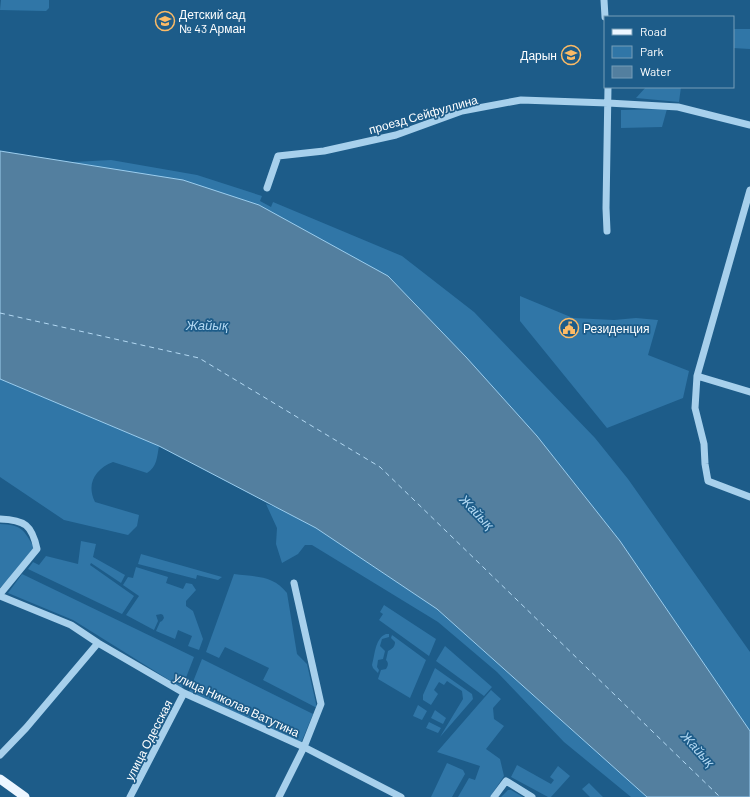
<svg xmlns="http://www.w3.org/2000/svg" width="750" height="797" viewBox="0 0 750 797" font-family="Barlow,sans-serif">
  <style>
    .green { fill: #3076a7 }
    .water { fill: #537f9f; stroke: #9bcdee }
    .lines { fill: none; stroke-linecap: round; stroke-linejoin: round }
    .ferry { stroke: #b3d9f3; stroke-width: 1; stroke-dasharray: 5 4; stroke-linecap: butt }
    .minor { stroke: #a7d0ec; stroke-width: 7 }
    .major { stroke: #edf6ff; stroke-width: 9 }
    .labels { text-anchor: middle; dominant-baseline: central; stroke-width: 3.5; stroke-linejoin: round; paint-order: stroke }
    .poi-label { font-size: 12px; fill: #fff; stroke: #1d5c89; text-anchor: start }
    .street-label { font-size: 12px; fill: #fff; stroke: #1d5c89 }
    .water-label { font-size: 13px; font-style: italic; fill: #b3d9f3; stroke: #1d5c89 }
  </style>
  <rect width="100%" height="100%" fill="#1d5c89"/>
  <path class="green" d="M1 0H49V8L46 11 0 10Z
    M733 29H750V49L733 48Z
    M646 87H681L679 102 636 98Z
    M667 109 662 127 621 128V110Z
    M111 160 197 175 262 196 260 201 271 207 273 202 402 256 474 312 595 438 628 479 750 652V731L620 541 537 436 73 162Z
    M520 296 573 318 614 320 636 318 658 320 648 355 689 371 683 398 607 428 520 321Z
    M0 379 159 446C157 457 157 467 147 473L113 462C95 469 86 484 95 502L139 515 137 526 128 535 64 520 0 477Z
    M266 504 284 510 316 528 437 609 647 797H631L564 742 497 672 438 622 312 545H305L298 554 282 563 276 544 277 528Z
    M0 524C22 525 23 529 34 547L18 569 0 588Z
    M81 541 96 544 93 557 125 575 121 583 91 563 90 565 134 596 122 614 28 569 33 562 39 565 46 556 78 564Z
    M141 554 222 577 218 580 197 575 196 579 138 564Z
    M136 567 168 577 166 583 183 589 186 583 192 584 196 590 186 601V606L193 611 203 639 199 650 188 646 192 636 178 630 175 639 156 631 160 622 162 621 164 618 163 615 161 614 156 615 158 621 154 630 126 615 139 596 123 585 128 577 133 578Z
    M22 574 194 657 182 688 73 620 8 593Z
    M234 574C256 577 273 575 287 593L297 654 307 664 317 708 263 680 269 668 225 647 219 658 206 652Z
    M384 605 436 639 429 656 379 620 383 614 380 612Z
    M386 634H389V637L382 639 380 646 385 651 383 659 378 660 377 667 379 670 378 673 373 668 372 665C375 655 375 638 386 634Z
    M392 635 426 660 410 698 378 679 381 670 386 669C388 666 389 663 386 660L388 651C392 649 395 647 395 642L391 638Z
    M445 646 492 687 484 696 436 661Z
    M202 659 313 714 301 743 189 692Z
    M435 668 472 694 473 699 440 737 463 699 462 691 447 681 444 685 439 682 434 690 438 694 431 705 423 700V695Z
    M491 690 501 699 493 708 494 719 504 726 486 749 500 759 504 776 490 797H458L469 778 475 780 480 766 437 752Z
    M418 705 427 711 422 720 413 716Z
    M435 710 446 718 443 724 431 718Z
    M429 722 441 728 438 733 426 728Z
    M447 763 463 770 465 774 452 797H431Z
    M517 765 551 784 554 780 550 777 558 766 570 776 551 797H548L511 777Z
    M589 783 603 797H590L582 789Z
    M508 790H511L523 797H501Z"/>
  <path class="water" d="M0 151 183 180 259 205 388 276 466 357 537 436 620 541 750 731V797H647L437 609 316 528 159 446 0 379Z"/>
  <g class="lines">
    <path class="ferry" d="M0 313 199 358 380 467 720 797"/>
    <path class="minor" d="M604 0 605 17
      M267 188 278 156 324 151 396 135 462 111 521 100 608 103 678 107 750 125
      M750 190 697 376 695 408 704 444 705 464 708 481 750 497
      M607 231 606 208 608 87
      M697 376 750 392
      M0 519C25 520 32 525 37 549L0 594
      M0 596 71 625 98 643 184 693 304 747 401 797
      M0 755 26 728 98 643
      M130 797 184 693
      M279 797 304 747 321 704 294 583
      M494 797 506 781 532 797"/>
    <path class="major" d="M0 779 25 797"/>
  </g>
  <defs>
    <symbol id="school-ring" viewBox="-11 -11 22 22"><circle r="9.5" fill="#1d5c89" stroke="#fcbb66" stroke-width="1.5"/><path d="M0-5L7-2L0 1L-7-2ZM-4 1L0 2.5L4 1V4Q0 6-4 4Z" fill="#fcbb66"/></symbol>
    <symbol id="civic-ring" viewBox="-11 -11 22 22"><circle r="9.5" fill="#1d5c89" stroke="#fcbb66" stroke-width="1.5"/><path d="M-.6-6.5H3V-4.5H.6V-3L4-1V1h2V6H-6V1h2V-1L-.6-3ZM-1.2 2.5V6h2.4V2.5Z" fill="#fcbb66"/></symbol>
  </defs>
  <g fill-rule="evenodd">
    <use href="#school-ring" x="154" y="10" width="22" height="22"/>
    <use href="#school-ring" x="560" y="44" width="22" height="22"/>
    <use href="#civic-ring" x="558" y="317" width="22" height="22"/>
  </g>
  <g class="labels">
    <g class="poi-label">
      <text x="179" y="14">Детский сад<tspan x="179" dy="14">№ 43 Арман</tspan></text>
      <text x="557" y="55" text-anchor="end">Дарын</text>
      <text x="583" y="328">Резиденция</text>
    </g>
    <g class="street-label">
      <text transform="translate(423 114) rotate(-16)">проезд Сейфуллина</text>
      <text transform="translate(237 704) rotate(25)">улица Николая Ватутина</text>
      <text transform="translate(148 740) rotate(-63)">улица Одесская</text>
    </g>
    <g class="water-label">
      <text x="207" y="325">Жайық</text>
      <text transform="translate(477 512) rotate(46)">Жайық</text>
      <text transform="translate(698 749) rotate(48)">Жайық</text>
    </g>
  </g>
  <rect x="604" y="16" width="130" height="72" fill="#1d5c89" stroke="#779db8"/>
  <rect x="612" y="29" width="20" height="6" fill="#edf6ff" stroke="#779db8"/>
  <text x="640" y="36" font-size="12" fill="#ffffff">Road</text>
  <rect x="612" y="46" width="20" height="12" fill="#3076a7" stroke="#779db8"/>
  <text x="640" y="56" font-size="12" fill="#ffffff">Park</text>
  <rect x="612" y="66" width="20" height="12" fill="#537f9f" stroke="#779db8"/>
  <text x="640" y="76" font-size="12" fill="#ffffff">Water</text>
</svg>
